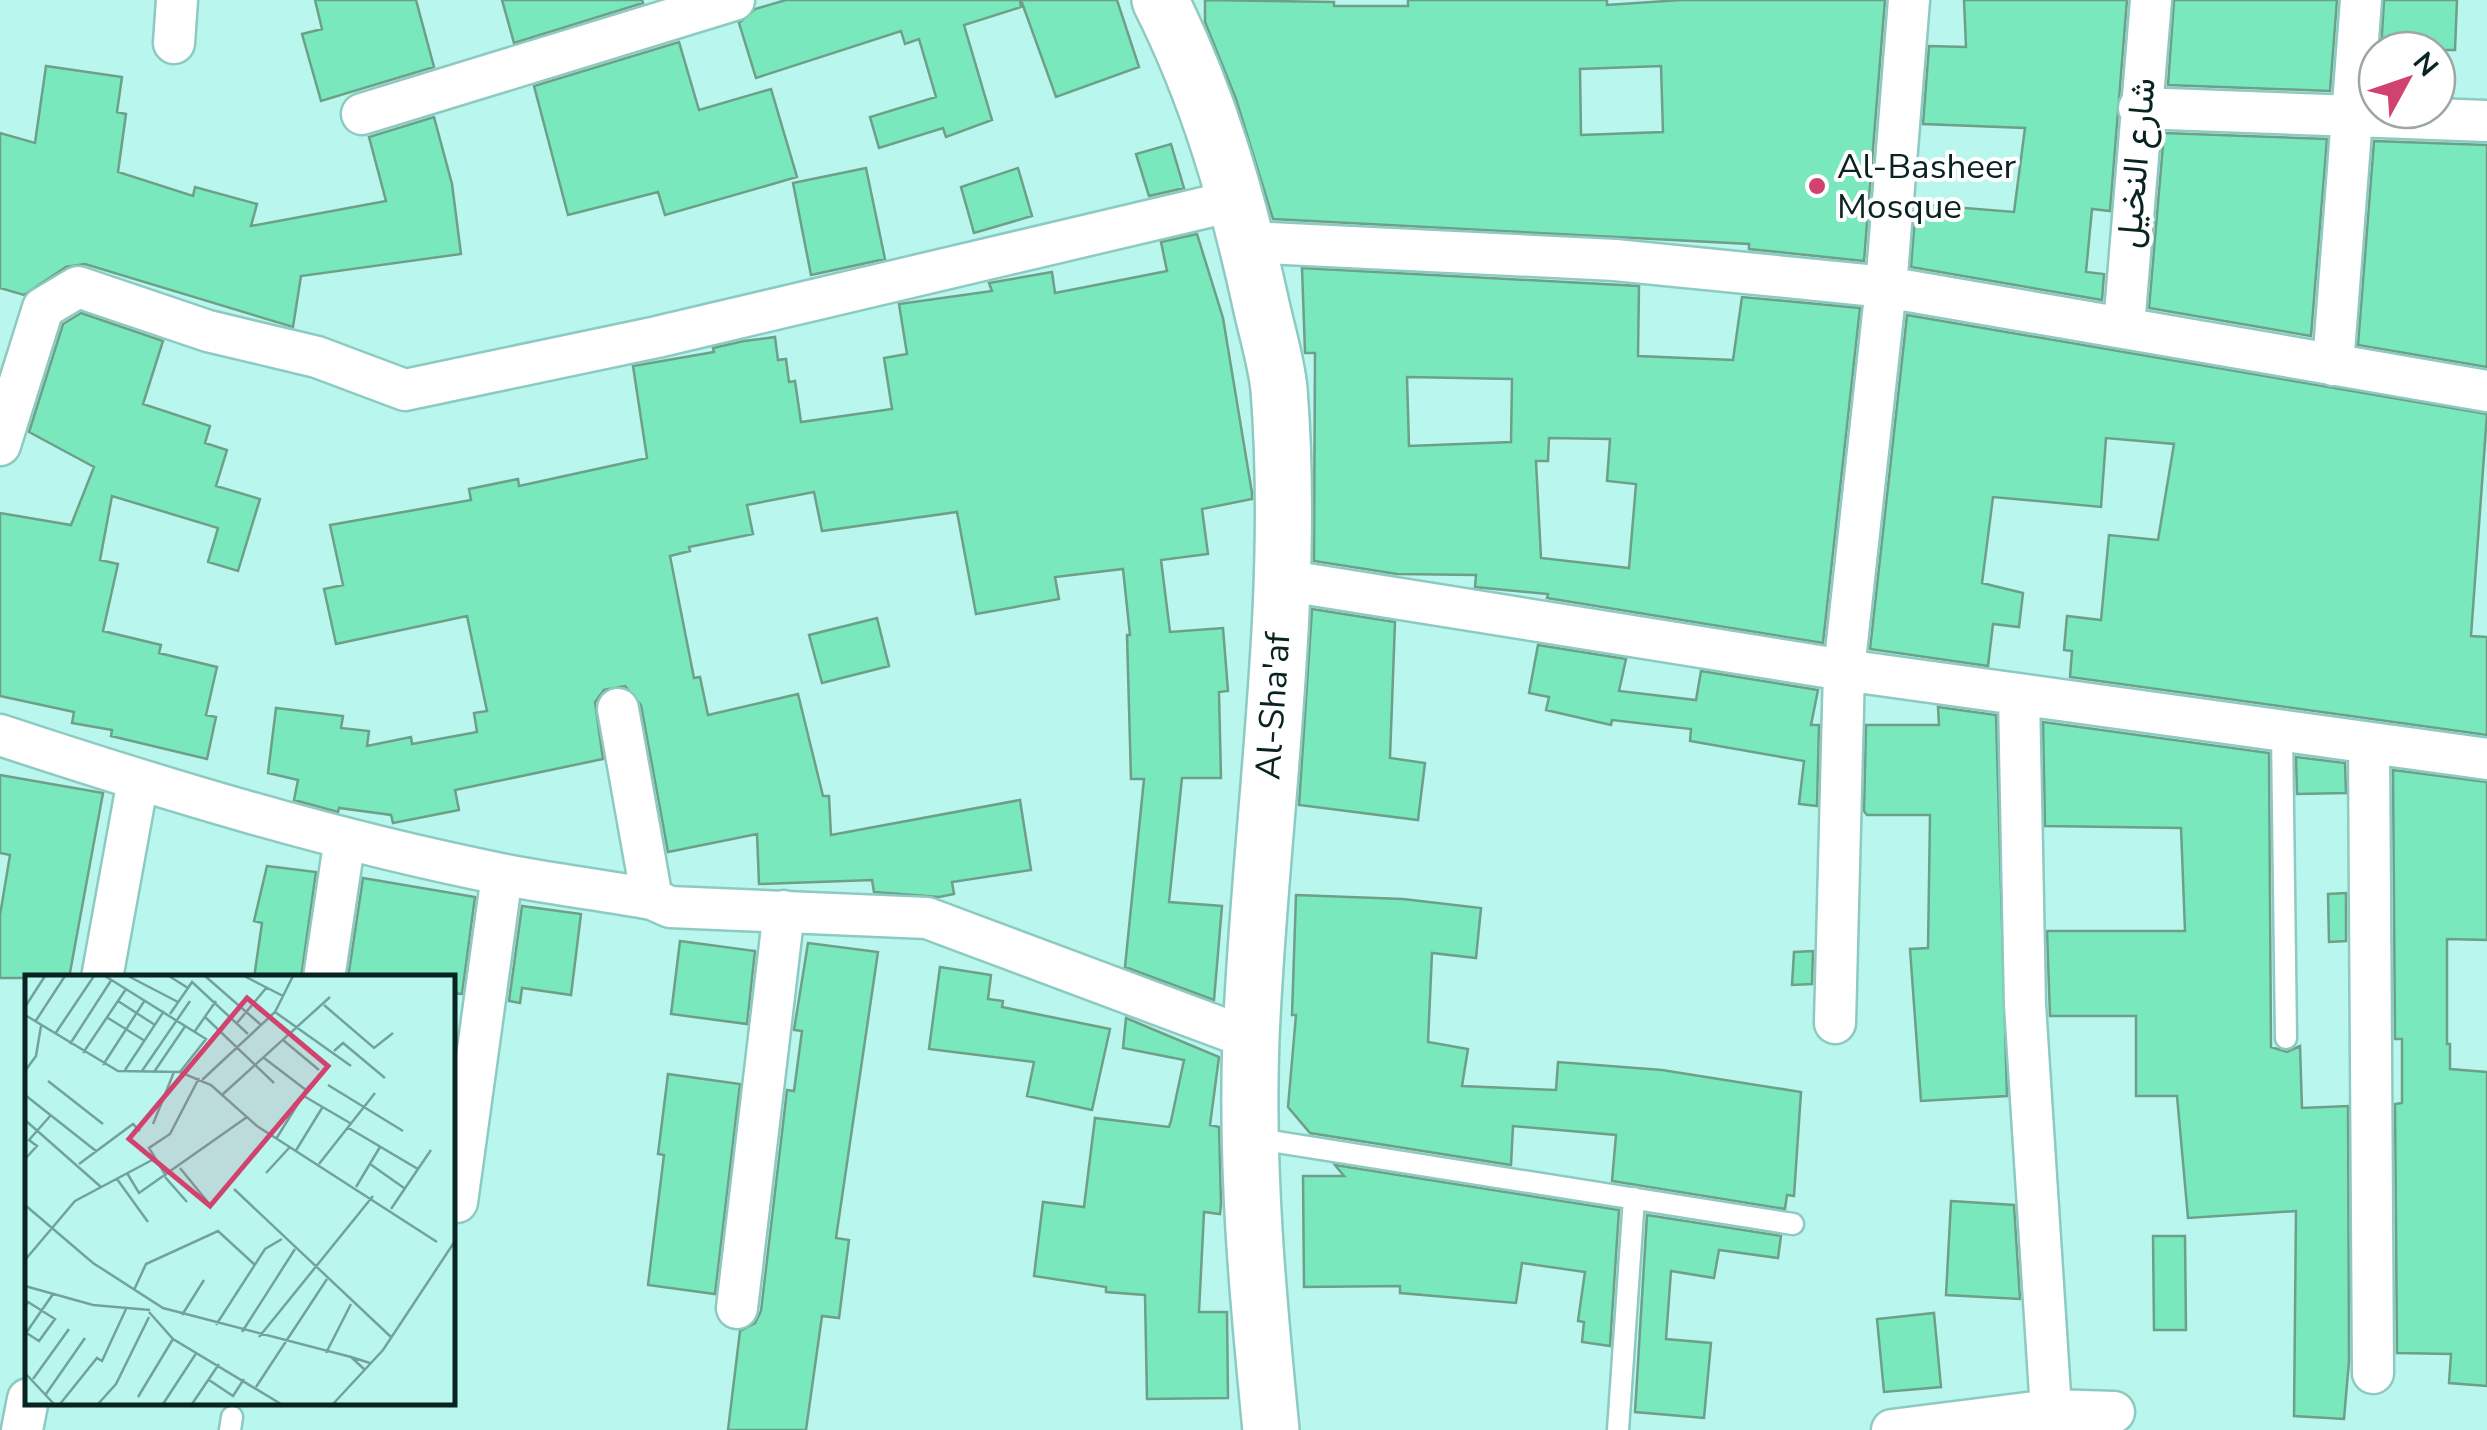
<svg xmlns="http://www.w3.org/2000/svg" width="2487" height="1430" viewBox="0 0 2487 1430" font-family="'Nunito Sans',Vazirmatn,sans-serif">
  <style>
    .building { fill: #79e8bc; stroke: #6d9f89; stroke-width: 2.5; fill-rule: evenodd }
    .lines { fill: none; stroke-linecap: round; stroke-linejoin: round }
    .lane-casing { stroke: #8dcac1; stroke-width: 25 }
    .street-casing { stroke: #8dcac1; stroke-width: 45 }
    .secondary-casing { stroke: #8dcac1; stroke-width: 60 }
    .lane { stroke: #fff; stroke-width: 20 }
    .street { stroke: #fff; stroke-width: 40 }
    .secondary { stroke: #fff; stroke-width: 55 }
    .poi-dot { fill: #d1436f; stroke: #fff; stroke-width: 4 }
    .labels { text-anchor: middle; dominant-baseline: central; stroke-width: 8; stroke-linejoin: round; paint-order: stroke }
    .street-label { font-size: 35px; fill: #092320; stroke: #fff }
    .poi-label { font-size: 35px; fill: #092320; stroke: #fff; text-anchor: start }
    .inset-road { fill: none; stroke: #73a29c; stroke-width: 2.5 }
    .view { fill: #d1436f; fill-opacity: 0.15; stroke: #d1436f; stroke-width: 5 }
    .inset-edge { fill: none; stroke: #092320; stroke-width: 5 }
  </style>
  <rect width="100%" height="100%" fill="#b9f7ee"/>
  <path class="building" d="M315 0H416L434 67 321 101 302 34 322 29Z
    M502 0H642L643 3 514 43Z
    M786 0H1020L1021 7 964 25 992 120 946 137 943 128 879 148 870 117 936 97 919 39 905 44 901 31 756 78 739 23 755 9Z
    M1021 0H1117L1139 67 1056 97Z
    M1205 0 1334 2V6H1408V0H1607V5L1681 0H1885L1864 261 1749 249V244L1273 219 1236 99 1205 22ZM1661 66 1663 132 1581 135 1580 69Z
    M1964 0H2127L2110 211 2092 209 2086 272 2104 274 2102 300 1911 267 1916 204 2014 212 2025 128 1923 124 1929 46 1966 47Z
    M2174 0H2337L2330 91 2168 85Z
    M2384 0H2457L2455 50H2381Z
    M679 42 699 110 771 89 797 177 665 215 658 192 568 215 534 86Z
    M46 66 122 77 117 112 126 114 118 172 193 196 195 187 257 204 251 226 386 201 369 137 434 117 452 184 461 254 301 276 293 327 85 264 66 267 24 295 0 288V133L35 143Z
    M2164 133 2327 139 2311 336 2149 308Z
    M2374 141 2487 145V367L2358 345Z
    M1171 144 1184 188 1149 196 1136 154Z
    M866 168 885 259 811 275 793 183Z
    M1018 168 1032 216 974 233 961 187Z
    M1197 234 1223 318 1252 493V499L1202 509 1208 554 1161 560 1170 632 1223 628 1228 691 1219 692 1221 778H1182L1169 902 1222 906 1214 1000 1125 967 1144 779H1131L1127 635H1130L1123 569 1055 577 1059 599 976 614 957 512 822 531 814 492 747 505 753 534 689 547 690 551 670 556 694 678 700 677 708 715 798 694 823 796H829L831 835 1020 800 1031 870 952 882 954 894 939 897 874 892 872 880 759 884 757 834 668 852 641 705 625 686 604 690 595 702 603 759 455 790 459 810 393 823 391 815 339 808 338 812 294 800 298 780 268 773 276 708 343 716 341 728 369 731 367 746 411 737 412 744 477 732 474 713 487 711 467 616 336 644 324 589 343 585 330 525 471 500 469 489 518 479 519 486 647 458 633 366 714 352 713 348 744 341 775 337 778 360 786 359 789 382 795 381 801 422 892 409 884 358 907 354 899 304 992 291 989 283 1052 272 1055 293 1167 271 1161 242Z
    M1302 268 1639 286 1638 356 1733 360 1742 297 1860 308 1823 643 1547 598 1548 594 1475 587 1476 575 1397 574 1314 561 1315 353H1305ZM1407 377 1512 379 1511 442 1409 446ZM1549 438 1610 439 1607 481 1636 484 1629 568 1541 558 1536 461H1548Z
    M81 313 163 341 143 404 210 426 205 443 227 450 216 486 260 499 238 571 208 562 218 528 112 496 100 560 118 564 103 631 161 645 159 653 217 667 206 715 216 717 207 759 111 736 112 730 72 723 74 712 0 696V513L71 525 94 467 29 432 63 324Z
    M1907 315 2487 414 2471 636 2487 637V735L2070 677 2072 651 2064 650 2067 616 2101 620 2109 535 2158 540 2174 444 2106 438 2101 507 1993 497 1982 583 2023 593 2019 627 1993 624 1988 666 1870 649Z
    M1312 609 1395 622 1390 758 1425 763 1418 820 1299 805Z
    M877 618 889 666 822 683 809 635Z
    M1538 645 1626 659 1619 691 1696 700 1701 671 1818 690 1811 725H1819L1817 806 1799 804 1804 761 1690 741 1691 729 1612 720 1611 725 1546 710 1549 697 1529 693Z
    M1938 707 1996 715 2007 1096 1921 1101 1910 949 1928 948 1930 815H1867L1864 811 1866 725H1939Z
    M2043 722 2269 753 2271 1047 2287 1052 2300 1046 2302 1108 2348 1106 2349 1361 2344 1419 2294 1416 2296 1211 2188 1218 2177 1096H2136V1016H2050L2047 931H2185L2181 828 2045 826Z
    M2296 757 2345 763 2346 793 2297 794Z
    M2393 770 2487 782V940L2447 939V1044H2450V1069L2487 1072V1386L2449 1383 2451 1354 2397 1353 2395 1104 2402 1103V1039H2395Z
    M0 775 103 793 69 978H0V915L10 855 0 853Z
    M267 866 316 872 301 978H254L262 923 254 921Z
    M363 878 475 897 462 994 452 993V978H348Z
    M2346 893V941L2329 942 2328 894Z
    M1296 895 1403 899 1481 908 1476 958 1432 953 1428 1042 1468 1049 1462 1086 1556 1090 1558 1062 1662 1070 1801 1092 1794 1196 1787 1195 1785 1209 1612 1181 1616 1135 1513 1126 1511 1165 1310 1133 1288 1107 1296 1015H1292Z
    M522 906 581 914 571 995 522 988 520 1003 509 1001Z
    M680 941 755 951 747 1024 671 1014Z
    M808 943 878 952 836 1238 849 1240 839 1318 822 1316 806 1430H728L740 1331 755 1323 761 1311 787 1090 794 1091 802 1031 794 1030Z
    M1813 951 1812 984 1792 985 1794 952Z
    M940 967 991 975 988 999 1003 1001 1002 1007 1110 1029 1092 1110 1027 1096 1034 1062 929 1049Z
    M1126 1018 1219 1057 1210 1125 1219 1127 1221 1204 1220 1214 1204 1212 1199 1312H1227L1228 1398 1147 1399 1145 1295 1106 1292V1287L1034 1276 1043 1202 1084 1207 1095 1118 1169 1127 1171 1121 1184 1060 1123 1048Z
    M668 1074 740 1084 715 1294 648 1285 664 1155 658 1154Z
    M1335 1165 1619 1210 1610 1346 1582 1342 1584 1322 1578 1321 1585 1272 1522 1263 1516 1303 1400 1293V1286L1304 1287 1303 1176H1344Z
    M1951 1201 2014 1205 2020 1299 1946 1295Z
    M1647 1215 1781 1236 1778 1258 1719 1250 1714 1278 1671 1271 1666 1339 1711 1343 1704 1418 1635 1412Z
    M2153 1236H2185L2186 1330H2154Z
    M1934 1313 1941 1387 1884 1392 1877 1319Z"/>
  <g class="lines">
    <defs>
      <path id="lane" d="M2282 732 2286 1038
        M1252 1138 1793 1224
        M230 1430 232 1417
        M1618 1430 1634 1198"/>
      <path id="street" d="M174 43 177 0
        M2139 108 2487 121
        M362 114 734 0
        M1247 242 1615 260 1886 287 2487 391
        M2124 326 2151 0
        M2333 365 2361 0
        M0 445 43 308 78 287 208 331 317 357 405 390 657 337 1237 200
        M1282 580 1844 670 2487 759
        M2019 695 2025 1005 2051 1410
        M618 709 652 899
        M0 735C164 789 331 840 501 874 551 884 602 890 652 899L670 907 927 918 1251 1039
        M2369 743 2373 1373
        M102 978 138 780
        M324 978 345 838
        M1835 1023 1844 670 1886 287 1909 0
        M457 1202 502 875
        M737 1308 784 911
        M22 1430 28 1399
        M1892 1430 2051 1410 2114 1412"/>
      <path id="secondary" d="M1160 0C1208 95 1237 196 1260 300 1266 329 1276 360 1279 389 1296 605 1260 822 1251 1038 1246 1170 1258 1299 1271 1430"/>
    </defs>
    <use href="#lane" class="lane-casing"/>
    <use href="#street" class="street-casing"/>
    <use href="#secondary" class="secondary-casing"/>
    <use href="#lane" class="lane"/>
    <use href="#street" class="street"/>
    <use href="#secondary" class="secondary"/>
  </g>
  <circle class="poi-dot" cx="1817" cy="186" r="10"/>
  <g class="labels">
    <g class="street-label">
      <text transform="translate(2136 163) rotate(-85)">شارع النخيل</text>
      <text transform="translate(1273 706) rotate(-86)">Al-Sha'af</text>
    </g>
    <g class="poi-label">
      <text x="1837" y="166">Al-Basheer<tspan x="1837" dy="40">Mosque</tspan></text>
    </g>
  </g>
  <g transform="translate(25 975)">
    <rect width="430" height="430" fill="#b9f7ee"/>
    <path class="inset-road" d="M80 1 181 64 155 97M103 1 153 27M144 1 163 13 167 7 223 59M180 1 235 49M219 1 258 21M93 26 130 50M299 30 349 73 368 58M0 32 20 1M250 37 326 91M145 39 163 13M0 40 93 96 155 97 186 110 232 151 412 267M180 42 249 108M83 43 120 66M10 47 40 1M212 48 242 12M170 56 191 26M30 59 69 1M258 65 294 95M45 69 87 4M309 76 318 68 360 103M58 78 101 14M239 83 281 115M78 90 120 25M100 95 139 36M0 96 11 81 16 51M117 96 165 26M129 97 161 50M177 105 250 37 268 1M23 106 78 149M303 110 378 156M198 119 305 22M0 120 71 176M277 120 325 148M0 145 76 212M128 149 149 97M322 152 393 194 406 175M251 164 284 111M270 177 297 133M0 184 12 171 4 165 26 140M54 189 108 149 115 156M294 189 350 118M345 189 379 213M155 193 186 231M102 198 114 218 222 142M241 198 264 173M141 201 124 173 145 159 174 103M140 202 162 227M92 204 123 247M331 212 355 172M209 214 366 362M0 230 68 288 138 333 326 382M366 234 393 194M0 285 50 226 129 184M0 311 68 330 125 335M109 315 121 289 193 256 230 290M0 332 3 327 30 344 14 366 0 357M124 337 148 364 256 429M157 340 179 305M191 350 240 274 257 264M217 357 270 274M1 358 28 319M234 362 348 221M301 378 326 329M339 394 326 382 345 388M0 398 29 429M8 404 44 354M184 405 208 421 219 404M231 412 302 304M21 419 60 363M113 422 148 364M35 429 72 383 77 386 101 334M73 429 91 409 124 342M138 429 172 377M167 429 194 389M308 429 358 375 430 266"/>
    <path class="view" d="M222 23 303 91 185 231 104 164Z"/>
    <rect width="430" height="430" class="inset-edge"/>
  </g>
  <g transform="translate(2407 80) rotate(50)"><circle r="48" fill="#ffffff" stroke="#9da7a6" stroke-width="2.5"/>
  <path d="M0-8L18 38L0 25L-18 38Z" fill="#d1436f"/>
  <text y="-15" font-size="28" font-weight="bold" text-anchor="middle" fill="#092320">N</text>
  </g>
</svg>
